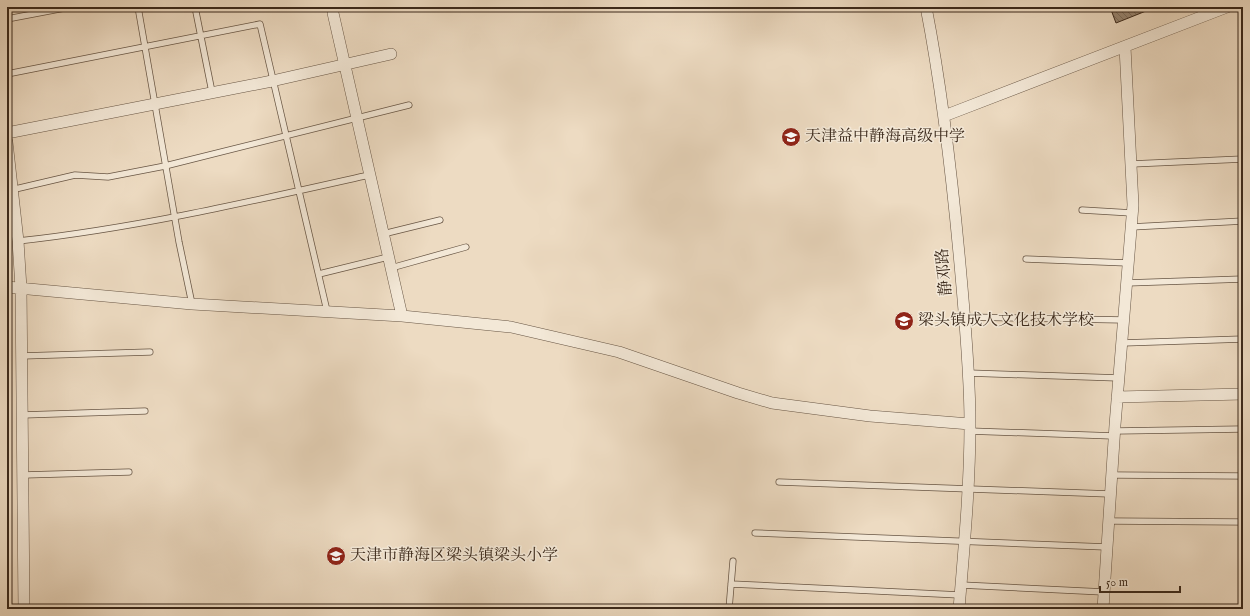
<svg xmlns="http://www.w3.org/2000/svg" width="1250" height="616" viewBox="0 0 1250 616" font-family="'IM FELL English','Noto Serif SC',serif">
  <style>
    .building { fill: url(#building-back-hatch); stroke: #3b291b }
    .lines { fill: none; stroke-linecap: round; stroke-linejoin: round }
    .service-casing { stroke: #685645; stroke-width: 7 }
    .minor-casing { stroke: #685645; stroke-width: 12 }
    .service { stroke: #f3e8d7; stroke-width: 5.5 }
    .minor { stroke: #f3e8d7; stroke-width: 11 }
    .labels { text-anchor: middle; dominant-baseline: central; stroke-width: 3; stroke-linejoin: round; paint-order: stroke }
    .poi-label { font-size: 16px; fill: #3b291b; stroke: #f3e8d7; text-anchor: start }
    .street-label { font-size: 16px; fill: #3b291b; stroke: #f3e8d7 }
  </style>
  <defs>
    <pattern id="building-back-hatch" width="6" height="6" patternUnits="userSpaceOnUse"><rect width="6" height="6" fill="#988672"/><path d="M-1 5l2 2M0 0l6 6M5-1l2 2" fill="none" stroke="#7d6e5d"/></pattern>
  </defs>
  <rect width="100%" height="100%" fill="#eddbc2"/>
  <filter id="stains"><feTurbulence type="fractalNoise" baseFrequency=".005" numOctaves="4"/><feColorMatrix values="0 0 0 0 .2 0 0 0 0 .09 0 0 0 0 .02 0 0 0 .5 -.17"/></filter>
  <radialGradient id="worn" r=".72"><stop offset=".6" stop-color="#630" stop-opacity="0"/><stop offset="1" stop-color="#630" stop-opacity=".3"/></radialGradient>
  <path class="building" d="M1110 7H1156L1116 23Z"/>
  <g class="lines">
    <defs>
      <path id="service" d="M138 7 179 242 192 304
        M195 7 212 92
        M7 19 70 7
        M7 74 260 24 327 311
        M1131 164 1243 159
        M11 190 75 175 108 177 165 166 409 105
        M1082 210 1132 213
        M1131 227 1243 221
        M383 234 440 220
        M18 241C137 228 253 201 369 175
        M1026 259 1128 263
        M391 268 466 247
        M319 274 388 257
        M1126 283 1243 279
        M965 317 1124 320
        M1122 343 1243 339
        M21 356 150 352
        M968 373 1119 378
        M22 415 145 411
        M969 431 1114 436
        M1115 431 1243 429
        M23 475 129 472
        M1112 475 1243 476
        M779 482 1110 494
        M1109 521 1243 522
        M755 533 1107 547
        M731 584 960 595
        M961 585 1104 592
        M729 609 733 561"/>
      <path id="minor" d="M926 7C944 99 954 194 962 287 966 333 970 378 970 424 970 485 964 548 959 609
        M333 13 402 316
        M944 116 1227 7
        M7 133 272 81 391 54
        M7 142 18 241 21 288 24 609
        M7 287 192 304 402 316 511 327 619 352 738 393 772 403 870 416 970 424
        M1117 397 1243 394
        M1103 609 1115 425 1133 205 1125 47"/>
    </defs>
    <use href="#service" class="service-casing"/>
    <use href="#minor" class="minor-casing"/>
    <use href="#service" class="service"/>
    <use href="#minor" class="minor"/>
  </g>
  <defs>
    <symbol id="school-disc" viewBox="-11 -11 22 22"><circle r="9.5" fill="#8f2418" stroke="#f3e8d7"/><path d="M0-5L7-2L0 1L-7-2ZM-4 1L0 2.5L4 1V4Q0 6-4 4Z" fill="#fff"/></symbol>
  </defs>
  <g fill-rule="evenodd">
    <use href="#school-disc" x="780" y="126" width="22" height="22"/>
    <use href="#school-disc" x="893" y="310" width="22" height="22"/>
    <use href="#school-disc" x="325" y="545" width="22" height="22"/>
  </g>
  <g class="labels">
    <g class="poi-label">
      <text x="805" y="137">天津益中静海高级中学</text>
      <text x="918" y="321">梁头镇成人文化技术学校</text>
      <text x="350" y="556">天津市静海区梁头镇梁头小学</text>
    </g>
    <g class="street-label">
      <text transform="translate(945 272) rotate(-95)">静邓路</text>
    </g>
  </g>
  <rect width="1250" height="616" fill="none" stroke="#eddbc2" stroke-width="24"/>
  <rect x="8" y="8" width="1234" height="600" fill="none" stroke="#3b291b" stroke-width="2"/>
  <rect x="12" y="12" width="1226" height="592" fill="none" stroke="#3b291b"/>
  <path d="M1100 586v6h80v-6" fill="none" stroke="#3b291b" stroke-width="2"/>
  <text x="1106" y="586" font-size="12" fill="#3b291b" stroke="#f3e8d7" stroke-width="3" paint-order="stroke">50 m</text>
  <rect width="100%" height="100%" filter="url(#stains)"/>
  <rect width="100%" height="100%" fill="url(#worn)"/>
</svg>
